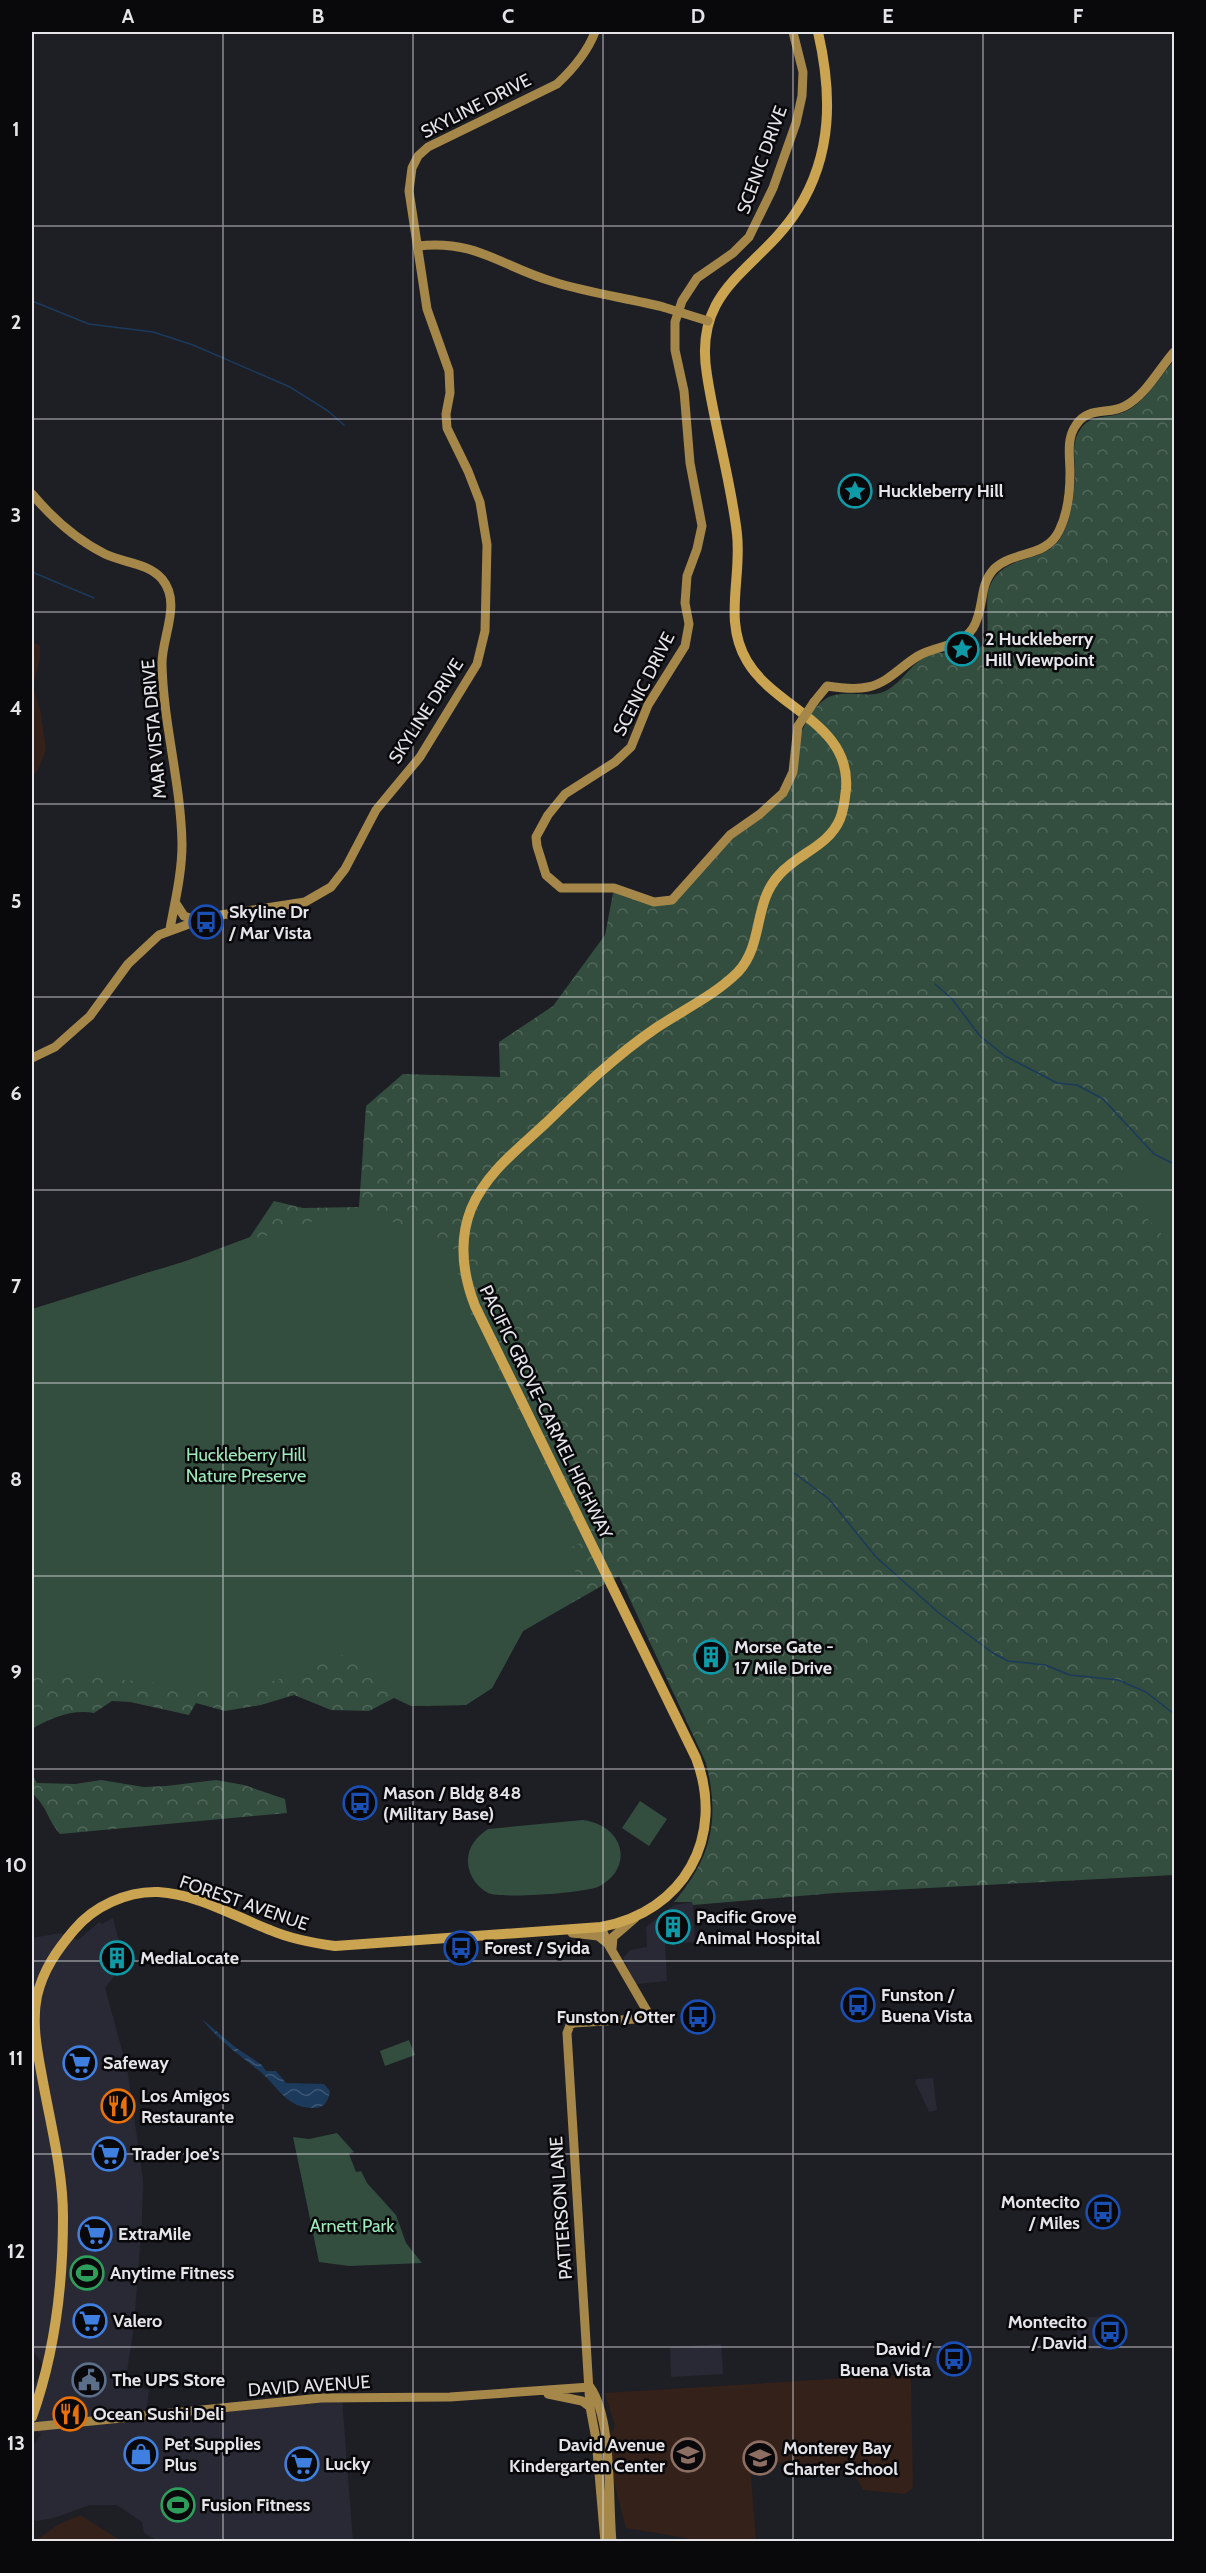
<svg xmlns="http://www.w3.org/2000/svg" width="1206" height="2573" viewBox="0 0 1206 2573" font-family="Cabin,sans-serif">
  <style>
    .built { fill: #292935 }
    .education { fill: #33211a }
    .forest { fill: url(#forest-crowns) }
    .park { fill: #334e3e }
    .water { fill: url(#water-waves) }
    .lines { fill: none; stroke-linecap: round; stroke-linejoin: round }
    .stream { stroke: #1b3a5c; stroke-width: 1.5 }
    .secondary { stroke: #a48749; stroke-width: 9 }
    .primary { stroke: #caa451; stroke-width: 10 }
    .secondary-bridge { stroke: #a48749; stroke-width: 9 }
    .grid { fill: none; stroke: #e4e4e9; stroke-width: 1.5; stroke-opacity: 0.55 }
    .labels { text-anchor: middle; dominant-baseline: central; stroke-width: 5; stroke-linejoin: round; paint-order: stroke }
    .street-label { font-size: 18px; fill: #e4e4e9; stroke: #09080b }
    .poi-label { font-size: 18px; font-weight: bold; fill: #e4e4e9; stroke: #09080b; text-anchor: start }
    .park-label { font-size: 18px; fill: #9deabb; stroke: #09080b }
    .neatline { fill: none; stroke: #e4e4e9; stroke-width: 2 }
    .grid-label { font-size: 20px; text-anchor: middle; font-weight: bold; fill: #e4e4e9 }
  </style>
  <defs>
    <pattern id="forest-crowns" width="20" height="18" patternUnits="userSpaceOnUse" patternTransform="scale(1.5)"><rect width="20" height="18" fill="#334e3e"/><path d="M2 6a3 3 0 1 1 6 0M12 15a3 3 0 1 1 6 0" fill="none" stroke="#50675a"/></pattern>
    <pattern id="water-waves" width="16" height="10" patternUnits="userSpaceOnUse" patternTransform="scale(1.5)"><rect width="16" height="10" fill="#1b3a5c"/><path d="M0 5q4-4 8 0t8 0" fill="none" stroke="#3c5673"/></pattern>
  </defs>
  <rect width="100%" height="100%" fill="#1e1e25"/>
  <path class="built" d="M693 1902 695 1942 665 1944 667 1981 636 1984 623 1958 630 1950 647 1947 646 1927 674 1905Z
    M113 1918 118 1938 133 1951 105 1988 127 2068 143 2180 142 2220 134 2326 125 2384 149 2390 145 2421 342 2399 353 2541H158L144 2533 142 2522 117 2505H90L54 2518 36 2521 32 2519V2448L41 2434 32 2428V2389L44 2366 32 2350V1938L60 1933 78 1940 99 1922 102 1924Z
    M933 2078 937 2110 929 2112 915 2082 917 2079Z
    M1112 2316 1111 2347 1078 2351 1076 2318Z
    M721 2344 723 2374 671 2377 670 2347Z"/>
  <path class="education" d="M32 637V641L40 646V659L33 686 41 713 46 750 39 768 32 778Z
    M911 2374 913 2488 905 2494 863 2490 849 2465 750 2462 756 2541H703L626 2528 606 2453V2441L615 2426 605 2393Z
    M80 2515 122 2541H35L59 2524Z"/>
  <path class="forest" d="M1174 361V1875L835 1893 693 1905 692 1902H674C712 1857 720 1819 706 1763L619 1576 523 1631 492 1688 466 1705 411 1706 394 1698 369 1711 331 1710 294 1695 261 1705 225 1711 196 1703 189 1715 130 1702 112 1701 94 1713C73 1709 50 1718 32 1729V1311L146 1273 178 1264 250 1237 274 1201 303 1208 359 1207 366 1106 403 1074 500 1077 499 1042 553 1006 605 935 614 888 666 902C693 874 722 848 751 821 760 813 778 802 783 790 795 763 798 719 824 700 843 686 869 702 889 689 907 678 916 654 939 653 952 652 968 659 979 649 997 631 979 601 993 580 1012 550 1052 567 1066 527 1072 512 1074 494 1075 478 1076 462 1070 444 1080 430 1090 412 1113 420 1128 410 1148 399 1159 377 1174 361Z
    M32 1774 37 1783 75 1784 101 1780 144 1787 166 1786 216 1780 244 1785 285 1799 287 1813 60 1834C47 1819 48 1808 32 1793Z"/>
  <path class="park" d="M1174 1139V1248L1116 1184 1133 1167Z
    M359 1207 456 1250 459 1283 469 1310 582 1542 572 1547 579 1597 523 1631 492 1688 466 1705 411 1706 372 1668 343 1655C305 1670 271 1685 231 1690L32 1671V1309Z
    M640 1801 667 1819 649 1846 622 1828Z
    M583 1820C623 1825 636 1867 598 1887 583 1893 502 1899 488 1893 477 1887 469 1876 468 1863 467 1848 476 1837 488 1829Z
    M409 2040 415 2055 385 2066 380 2051Z
    M337 2133 354 2152 349 2154 356 2172 361 2171 367 2183 396 2215 406 2243 422 2263 349 2266 319 2262 293 2137 309 2139Z"/>
  <path class="water" d="M202 2019 235 2047 262 2065 266 2071H276L286 2083 324 2084 330 2091C328 2102 324 2109 312 2108 284 2107 277 2084 257 2069 238 2054 217 2039 202 2019Z"/>
  <g class="lines">
    <path class="stream" d="M32 301 89 324 153 332 193 345 290 387 328 411 344 425
      M32 572 94 598
      M935 984 952 999 980 1036 1005 1056 1057 1083 1077 1085 1103 1099 1154 1154 1174 1164
      M794 1473 829 1499 876 1557 939 1613 993 1653 1008 1661 1045 1665 1070 1675 1118 1680 1146 1692 1174 1714"/>
    <path class="secondary" d="M793 32 803 72 802 96 796 123 773 188 749 237 733 253 697 278 682 301 675 322V350L684 391 690 463 702 526 697 549 687 576 685 603 689 624 685 646 648 705 631 747 615 762 565 794 548 815 536 837 537 846 546 875 561 888H614L654 902 672 900 730 835 760 814 783 793 793 772 798 726
      M418 246C476 239 502 267 554 282 589 293 627 298 663 307
      M32 494C53 519 75 539 105 554 124 563 148 563 162 579 182 603 162 636 162 663 163 723 181 783 182 844 182 873 175 901 170 929
      M814 702 827 686C840 688 855 690 868 687 888 683 901 666 918 656 936 645 960 648 973 628 985 609 978 586 994 569 1014 550 1046 558 1059 531 1067 515 1070 492 1070 473 1070 457 1066 439 1076 425 1088 406 1109 415 1125 406 1146 395 1159 369 1174 352
      M175 902 184 916 196 920
      M32 1058 55 1047 90 1016 128 964 159 935 208 917 305 902 331 887 345 869 376 810 420 757 477 664 485 631 487 545 480 502 468 471 447 428 446 414 450 393 449 371 427 309 409 191 412 168 418 156 428 147 557 84C573 69 587 53 595 32
      M601 1927 608 1944 651 2018 574 2023 570 2025 567 2033 590 2407 596 2439 605 2542
      M572 1933 598 1936 607 1943
      M612 1949 613 1937 635 1918
      M590 2387C613 2419 608 2500 612 2542
      M548 2394 582 2401 590 2407
      M32 2427 321 2398 450 2397 590 2387"/>
    <path class="primary" d="M32 2417C55 2353 63 2285 63 2217 63 2172 51 2126 43 2082 38 2055 31 2024 37 1996 43 1970 57 1950 74 1930 94 1906 127 1891 158 1892 197 1894 234 1916 270 1930 291 1939 312 1943 335 1946L601 1927C684 1912 726 1837 696 1758L475 1306C463 1275 458 1242 471 1209 486 1173 518 1149 546 1123 581 1089 615 1056 656 1028 683 1010 715 995 738 972 764 944 753 903 779 875 798 853 828 847 840 819 844 809 845 799 846 789 851 723 775 709 747 661 723 621 742 578 737 534 731 481 715 428 707 375 692 286 759 271 798 209 833 154 832 93 818 32"/>
    <path class="secondary-bridge" d="M663 307 708 321
      M798 726 814 702"/>
  </g>
  <path class="grid" d="M223 32V2542M413 32V2542M603 32V2542M793 32V2542M983 32V2542M32 226H1174M32 419H1174M32 612H1174M32 804H1174M32 997H1174M32 1190H1174M32 1383H1174M32 1576H1174M32 1769H1174M32 1961H1174M32 2154H1174M32 2347H1174"/>
  <defs>
    <symbol id="sight-ring" viewBox="-11 -11 22 22"><circle r="9.5" fill="#09080b" stroke="#0f9aa8" stroke-width="1.5"/><path d="M0-6L1.8-2.2L6-1.7L2.9 1.2L3.7 5.4L0 3.3L-3.7 5.4L-2.9 1.2L-6-1.7L-1.8-2.2Z" fill="#0f9aa8"/></symbol>
    <symbol id="bus-ring" viewBox="-11 -11 22 22"><circle r="9.5" fill="#09080b" stroke="#1a4fb4" stroke-width="1.5"/><path d="M-5-6H5V4H4V6H2V4H-2V6H-4V4H-5ZM-3.5-4V0h7V-4ZM-3.5 1.2v1.5H-2V1.2ZM2 1.2v1.5H3.5V1.2Z" fill="#1a4fb4"/></symbol>
    <symbol id="building-ring" viewBox="-11 -11 22 22"><circle r="9.5" fill="#09080b" stroke="#0f9aa8" stroke-width="1.5"/><path d="M-4-6H4V6H1V3H-1V6H-4ZM-2.5-4.3h1.7v1.8h-1.7ZM.8-4.3h1.7v1.8H.8ZM-2.5-1h1.7V.8h-1.7ZM.8-1h1.7V.8H.8Z" fill="#0f9aa8"/></symbol>
    <symbol id="supermarket-ring" viewBox="-11 -11 22 22"><circle r="9.5" fill="#09080b" stroke="#3f7fe0" stroke-width="1.5"/><path d="M-6-5.5h2.5l.6 2H6L4.5 2H-2.5L-4.4-4H-6ZM-1.5 3.2a1.3 1.3 0 1 0 .1 0ZM3 3.2a1.3 1.3 0 1 0 .1 0Z" fill="#3f7fe0"/></symbol>
    <symbol id="restaurant-ring" viewBox="-11 -11 22 22"><circle r="9.5" fill="#09080b" stroke="#e8710a" stroke-width="1.5"/><path d="M-5-6h1v4h1v-4h1v4h1v-4h1v5L-1.5 .5V6h-2V.5L-5-1ZM5-6V6H3V1.5H1.5Q1.5-4 5-6Z" fill="#e8710a"/></symbol>
    <symbol id="stadium-ring" viewBox="-11 -11 22 22"><circle r="9.5" fill="#09080b" stroke="#2e9e5b" stroke-width="1.5"/><path d="M0-5a6.5 5 0 1 0 0 10a6.5 5 0 1 0 0-10ZM-3.5-1.8h7v3.6h-7Z" fill="#2e9e5b"/></symbol>
    <symbol id="civic-ring" viewBox="-11 -11 22 22"><circle r="9.5" fill="#09080b" stroke="#5c6f8a" stroke-width="1.5"/><path d="M-.6-6.5H3V-4.5H.6V-3L4-1V1h2V6H-6V1h2V-1L-.6-3ZM-1.2 2.5V6h2.4V2.5Z" fill="#5c6f8a"/></symbol>
    <symbol id="shop-ring" viewBox="-11 -11 22 22"><circle r="9.5" fill="#09080b" stroke="#3f7fe0" stroke-width="1.5"/><path d="M-5-2.5h2.3a2.7 3.5 0 0 1 5.4 0H5L5.5 6h-11ZM-1.5-2.5h3a1.5 2.3 0 0 0-3 0Z" fill="#3f7fe0"/></symbol>
    <symbol id="school-ring" viewBox="-11 -11 22 22"><circle r="9.5" fill="#09080b" stroke="#8d6e63" stroke-width="1.5"/><path d="M0-5L7-2L0 1L-7-2ZM-4 1L0 2.5L4 1V4Q0 6-4 4Z" fill="#8d6e63"/></symbol>
  </defs>
  <g fill-rule="evenodd">
    <use href="#sight-ring" x="836" y="472" width="38" height="38"/>
    <use href="#sight-ring" x="943" y="630" width="38" height="38"/>
    <use href="#bus-ring" x="187" y="903" width="38" height="38"/>
    <use href="#building-ring" x="692" y="1638" width="38" height="38"/>
    <use href="#bus-ring" x="341" y="1784" width="38" height="38"/>
    <use href="#building-ring" x="654" y="1908" width="38" height="38"/>
    <use href="#bus-ring" x="442" y="1929" width="38" height="38"/>
    <use href="#building-ring" x="98" y="1939" width="38" height="38"/>
    <use href="#bus-ring" x="839" y="1986" width="38" height="38"/>
    <use href="#bus-ring" x="679" y="1998" width="38" height="38"/>
    <use href="#supermarket-ring" x="61" y="2044" width="38" height="38"/>
    <use href="#restaurant-ring" x="99" y="2087" width="38" height="38"/>
    <use href="#supermarket-ring" x="90" y="2135" width="38" height="38"/>
    <use href="#bus-ring" x="1084" y="2193" width="38" height="38"/>
    <use href="#supermarket-ring" x="76" y="2215" width="38" height="38"/>
    <use href="#stadium-ring" x="68" y="2254" width="38" height="38"/>
    <use href="#supermarket-ring" x="71" y="2302" width="38" height="38"/>
    <use href="#bus-ring" x="1091" y="2313" width="38" height="38"/>
    <use href="#bus-ring" x="935" y="2340" width="38" height="38"/>
    <use href="#civic-ring" x="70" y="2361" width="38" height="38"/>
    <use href="#restaurant-ring" x="51" y="2395" width="38" height="38"/>
    <use href="#shop-ring" x="122" y="2435" width="38" height="38"/>
    <use href="#school-ring" x="669" y="2436" width="38" height="38"/>
    <use href="#school-ring" x="741" y="2439" width="38" height="38"/>
    <use href="#supermarket-ring" x="283" y="2445" width="38" height="38"/>
    <use href="#stadium-ring" x="159" y="2486" width="38" height="38"/>
  </g>
  <g class="labels">
    <g class="street-label">
      <text transform="translate(476 106) rotate(-27)">SKYLINE DRIVE</text>
      <text transform="translate(762 160) rotate(-70)">SCENIC DRIVE</text>
      <text transform="translate(644 684) rotate(-63)">SCENIC DRIVE</text>
      <text transform="translate(426 711) rotate(-57)">SKYLINE DRIVE</text>
      <text transform="translate(154 729) rotate(-95)">MAR VISTA DRIVE</text>
      <text transform="translate(546 1412) rotate(64)">PACIFIC GROVE-CARMEL HIGHWAY</text>
      <text transform="translate(244 1903) rotate(19)">FOREST AVENUE</text>
      <text transform="translate(561 2208) rotate(-94)">PATTERSON LANE</text>
      <text transform="translate(309 2386) rotate(-4)">DAVID AVENUE</text>
    </g>
    <g class="poi-label">
      <text x="878" y="491">Huckleberry Hill</text>
      <text x="985" y="639">2 Huckleberry<tspan x="985" dy="21">Hill Viewpoint</tspan></text>
      <text x="229" y="912">Skyline Dr<tspan x="229" dy="21">/ Mar Vista</tspan></text>
      <text x="734" y="1647">Morse Gate -<tspan x="734" dy="21">17 Mile Drive</tspan></text>
      <text x="383" y="1793">Mason / Bldg 848<tspan x="383" dy="21">(Military Base)</tspan></text>
      <text x="696" y="1917">Pacific Grove<tspan x="696" dy="21">Animal Hospital</tspan></text>
      <text x="484" y="1948">Forest / Syida</text>
      <text x="140" y="1958">MediaLocate</text>
      <text x="881" y="1995">Funston /<tspan x="881" dy="21">Buena Vista</tspan></text>
      <text x="675" y="2017" text-anchor="end">Funston / Otter</text>
      <text x="103" y="2063">Safeway</text>
      <text x="141" y="2096">Los Amigos<tspan x="141" dy="21">Restaurante</tspan></text>
      <text x="132" y="2154">Trader Joe's</text>
      <text x="1080" y="2202" text-anchor="end">Montecito<tspan x="1080" dy="21">/ Miles</tspan></text>
      <text x="118" y="2234">ExtraMile</text>
      <text x="110" y="2273">Anytime Fitness</text>
      <text x="113" y="2321">Valero</text>
      <text x="1087" y="2322" text-anchor="end">Montecito<tspan x="1087" dy="21">/ David</tspan></text>
      <text x="931" y="2349" text-anchor="end">David /<tspan x="931" dy="21">Buena Vista</tspan></text>
      <text x="112" y="2380">The UPS Store</text>
      <text x="93" y="2414">Ocean Sushi Deli</text>
      <text x="164" y="2444">Pet Supplies<tspan x="164" dy="21">Plus</tspan></text>
      <text x="665" y="2445" text-anchor="end">David Avenue<tspan x="665" dy="21">Kindergarten Center</tspan></text>
      <text x="783" y="2448">Monterey Bay<tspan x="783" dy="21">Charter School</tspan></text>
      <text x="325" y="2464">Lucky</text>
      <text x="201" y="2505">Fusion Fitness</text>
    </g>
    <g class="park-label">
      <text x="246" y="1455">Huckleberry Hill<tspan x="246" dy="21">Nature Preserve</tspan></text>
      <text x="352" y="2226">Arnett Park</text>
    </g>
  </g>
  <rect width="1206" height="2573" fill="none" stroke="#09080b" stroke-width="66"/>
  <rect x="33" y="33" width="1140" height="2507" class="neatline"/>
  <g class="grid-label">
    <text x="128" y="23">A</text>
    <text x="318" y="23">B</text>
    <text x="508" y="23">C</text>
    <text x="698" y="23">D</text>
    <text x="888" y="23">E</text>
    <text x="1078" y="23">F</text>
    <text x="16" y="136">1</text>
    <text x="16" y="329">2</text>
    <text x="16" y="522">3</text>
    <text x="16" y="715">4</text>
    <text x="16" y="908">5</text>
    <text x="16" y="1100">6</text>
    <text x="16" y="1293">7</text>
    <text x="16" y="1486">8</text>
    <text x="16" y="1679">9</text>
    <text x="16" y="1872">10</text>
    <text x="16" y="2065">11</text>
    <text x="16" y="2258">12</text>
    <text x="16" y="2450">13</text>
  </g>
</svg>
